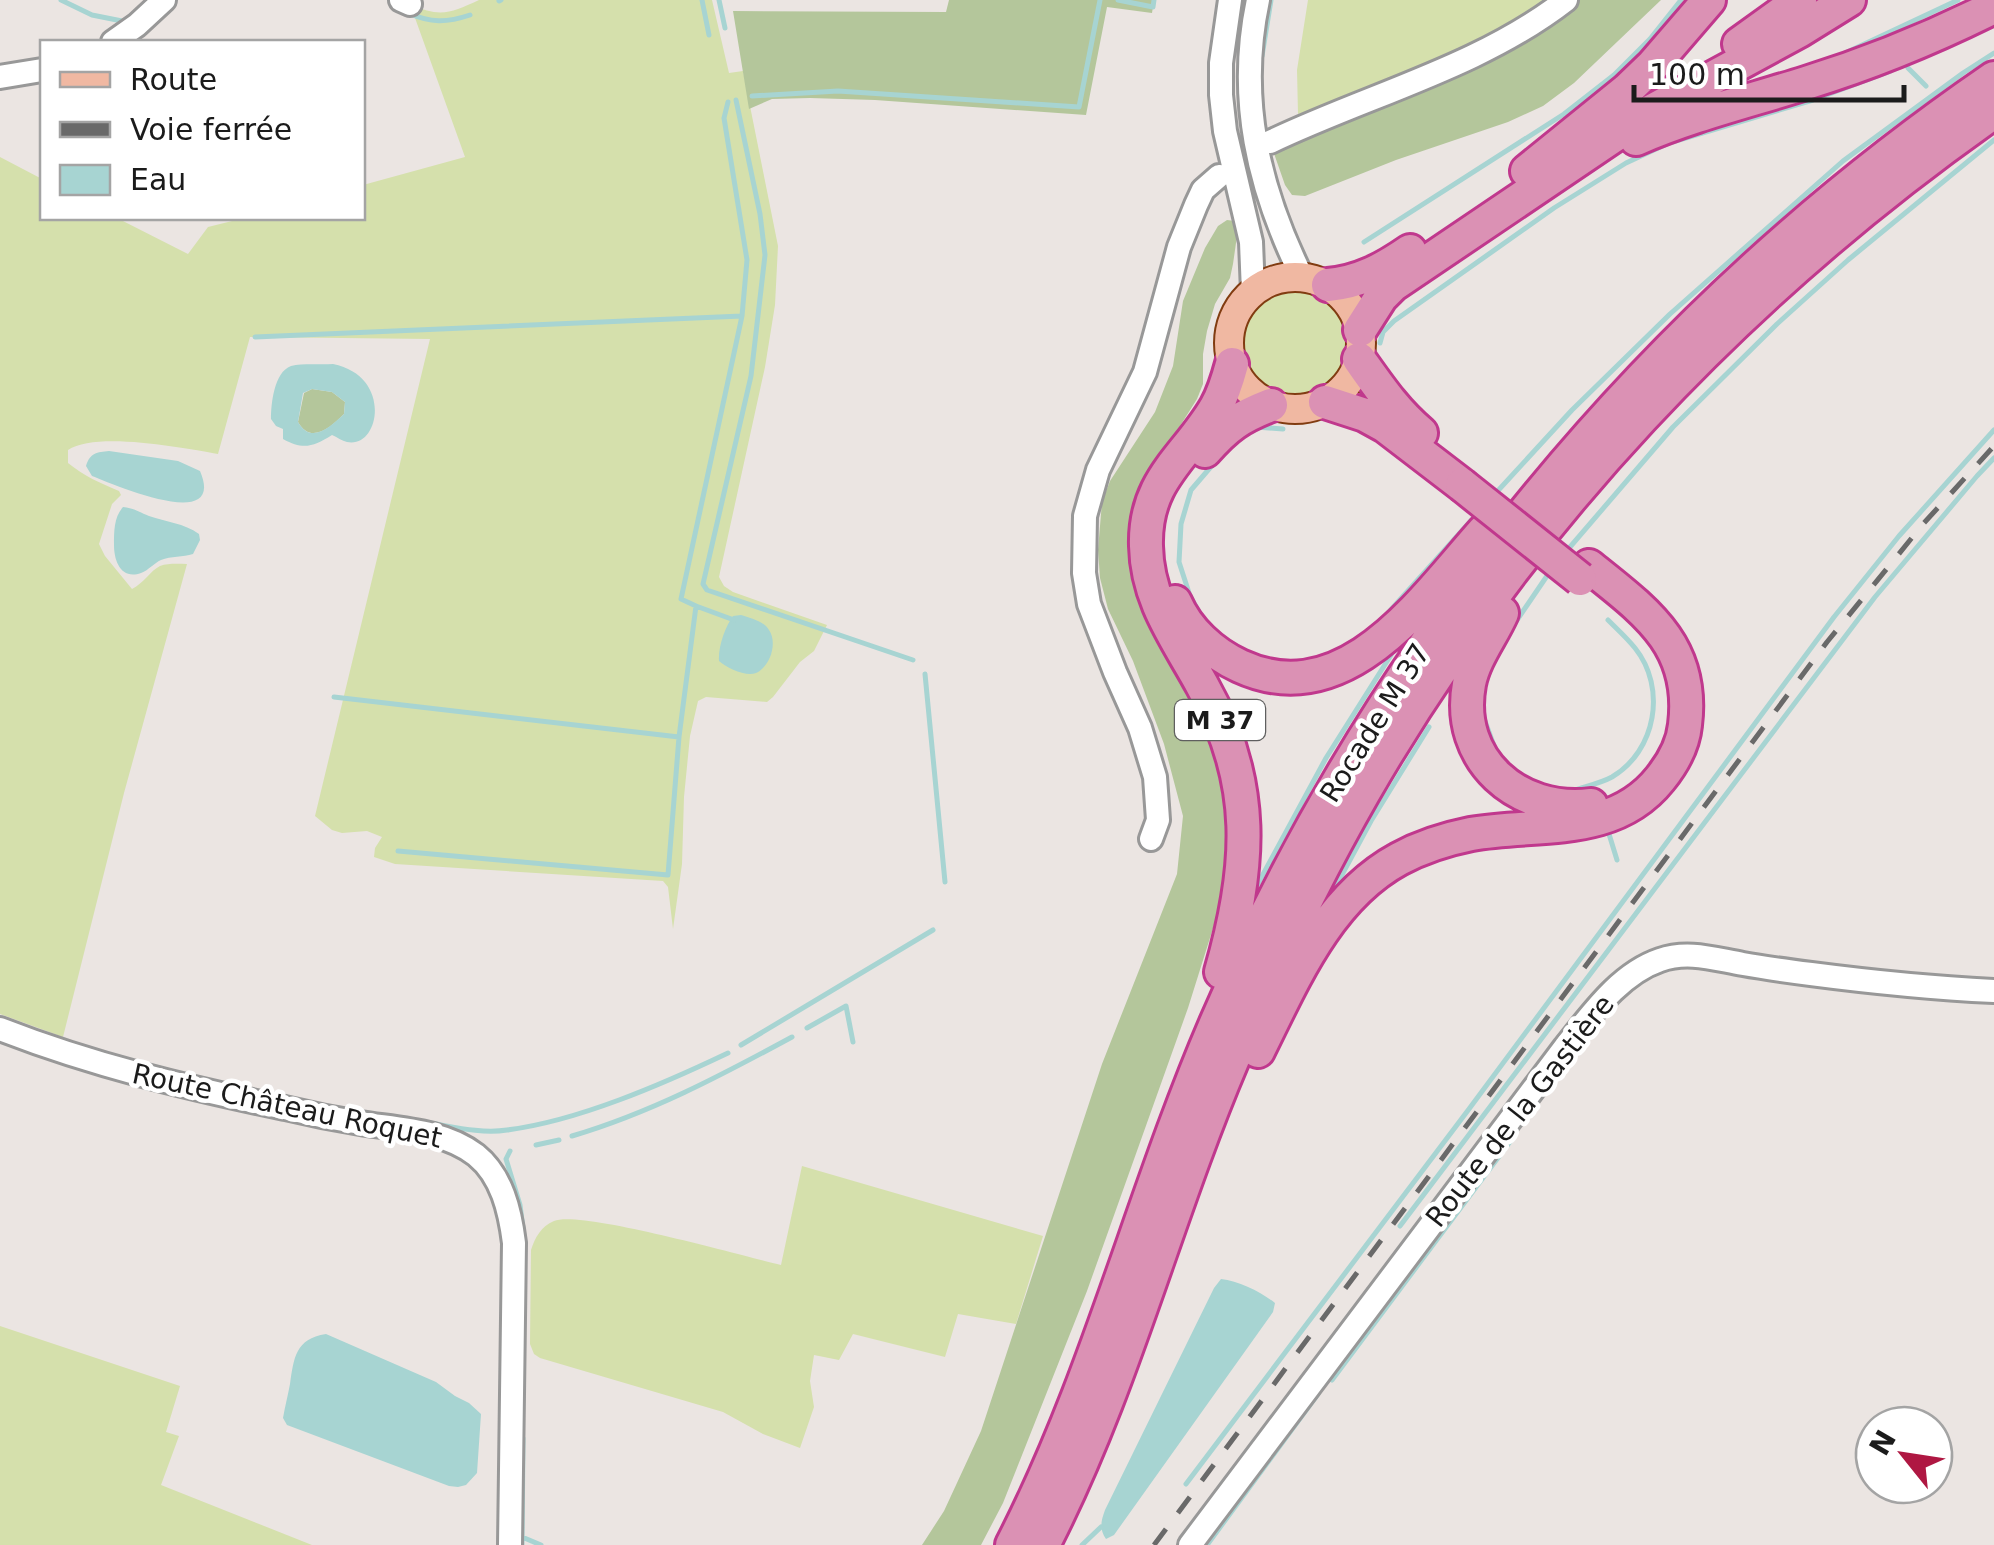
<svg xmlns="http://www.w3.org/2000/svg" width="1994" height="1545" viewBox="0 0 1994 1545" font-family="'DejaVu Sans',sans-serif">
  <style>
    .grass { fill: #d5e0ac }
    .forest { fill: #b4c69b }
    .water { fill: #a7d4d2; fill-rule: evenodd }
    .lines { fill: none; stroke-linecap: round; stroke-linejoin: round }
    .stream { stroke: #a7d4d2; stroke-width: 5 }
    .minor-casing { stroke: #989898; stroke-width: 28 }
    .major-casing { stroke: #813c11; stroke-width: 32 }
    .highway-casing { stroke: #c0388d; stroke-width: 38 }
    .minor { stroke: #fff; stroke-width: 22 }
    .major { stroke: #f0b8a2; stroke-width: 28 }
    .highway { stroke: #db91b4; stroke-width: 32 }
    .rail { stroke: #696969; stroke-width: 5; stroke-dasharray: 20 20; stroke-linecap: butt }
    .highway-bridge-casing { stroke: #c0388d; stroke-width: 38; stroke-linecap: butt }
    .highway-bridge { stroke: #db91b4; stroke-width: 32 }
    .labels { text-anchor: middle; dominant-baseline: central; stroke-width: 9; stroke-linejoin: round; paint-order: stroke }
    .shield { fill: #fff; stroke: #5f5f5f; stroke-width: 2.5 }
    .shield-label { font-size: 25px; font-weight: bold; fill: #1b1b1b }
    .street-label { font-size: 28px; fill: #1b1b1b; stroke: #fff }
  </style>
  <rect width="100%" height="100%" fill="#ebe5e2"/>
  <path class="grass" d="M479 0H712L729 73 743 71 778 246 775 305 765 367 719 577 724 586 733 592 827 625 814 651 800 662 773 697 767 702 706 697 698 701 690 736 684 797 682 864 673 929 668 887 663 881 395 864 374 857 375 848 382 837 367 831 342 833 332 830 315 816 430 339 250 337 218 454C184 448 96 431 68 450V463C84 476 100 483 119 491L121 495 112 504 99 544 105 556 132 589C144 583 150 571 160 566 168 563 179 564 187 564L124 793 63 1037 0 1014V157L42 179V218H117L188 254 208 227 244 218H362L363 185 465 157 410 4C440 18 451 13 479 0Z
    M1308 0H1550C1474 51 1386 87 1298 114L1297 70Z
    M1243 343a53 53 0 1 1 106 0a53 53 0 1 1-106 0Z
    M802 1166 1043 1236 1016 1324 958 1314 945 1357 853 1334 839 1360 814 1355 810 1381 814 1407 800 1448 763 1434 723 1412 540 1358 534 1354 530 1344 531 1250C535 1238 541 1226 554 1221 581 1210 742 1256 781 1265Z
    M0 1326 180 1386 166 1432 179 1436 161 1485 312 1545H0Z"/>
  <path class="forest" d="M949 0H1154L1152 13 1107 7 1086 115 875 100 810 98 772 99 749 109 733 11 946 12Z
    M1566 0H1661L1574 83 1543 106 1508 122 1396 160 1305 196 1292 195 1285 185 1270 142Z
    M1227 220 1235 221 1238 229 1233 264 1230 278 1215 304 1207 331 1203 354V384L1197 399 1144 483 1135 521 1212 737 1231 805 1225 890 1188 1008 1087 1291 1003 1503 981 1545H922L944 1511 981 1431 1102 1064 1177 874 1183 816 1164 744 1133 661 1108 609 1100 578 1098 550 1102 502 1110 481 1155 412 1173 366 1183 301 1205 248 1218 226Z
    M312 389 332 392 345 402 344 414C331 427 311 445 298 422L304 393Z"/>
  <path class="water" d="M333 364C393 376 380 449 347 442 342 441 337 437 332 435 313 447 303 450 283 439V429L276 426 271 419C271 404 274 372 291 366 303 363 320 365 333 364ZM312 389 332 392 345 402 344 414C330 427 311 445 298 422L303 393Z
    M109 451 178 461 200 471C227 534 112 484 92 476L86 466C90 453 97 452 109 451Z
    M123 507C134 508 139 512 149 516 166 522 184 523 199 534L200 540 193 554C183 557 171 556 161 560 154 563 149 570 141 573 121 580 114 561 114 545 114 531 114 517 123 507Z
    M741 615C750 618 764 621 769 630 778 643 770 667 756 673 746 677 727 668 719 661 718 647 725 627 733 616Z
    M1221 1279C1239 1281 1261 1292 1275 1303L1273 1312 1114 1535 1106 1539C1099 1529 1101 1521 1105 1510L1214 1288Z
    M326 1334 436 1382 455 1396 469 1403 481 1414 477 1473 466 1485 458 1487 449 1486 287 1425 283 1418C285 1406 288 1395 290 1384 294 1358 295 1339 326 1334Z"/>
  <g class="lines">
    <path class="stream" d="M61 0 92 15 122 21
      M702 0 709 35
      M719 0 725 28
      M1118 0 1153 7 1154 0
      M499 1 501 0
      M408 13C431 23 446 23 470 15
      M1843 54 1958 0
      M1262 56 1271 0
      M1908 68 1926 86
      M752 96 838 91 1079 107 1100 0
      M736 100 760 214 765 255 751 376 703 584 707 590 913 660
      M1364 242 1564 114 1614 75 1650 39 1681 0
      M255 337 742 316
      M1380 343 1383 332 1394 321 1554 208 1626 163 1669 143 1813 100 1891 71
      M1256 427 1283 429
      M1494 495 1572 410 1670 314 1843 161 1963 73 1994 53
      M1564 554 1673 427 1777 324 1848 260 1994 140
      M696 606 681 599 742 316 747 260 724 118 728 102
      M1199 612 1190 596 1179 562 1181 524 1191 490 1215 462
      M1387 614 1477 514
      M1515 623 1551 570
      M925 674 945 882
      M334 697 679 737
      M1485 721 1493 743
      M1575 790C1587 786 1601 783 1612 777 1656 751 1667 688 1635 648 1627 638 1617 629 1608 620
      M1609 834 1617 860
      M398 851 668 875 679 737 696 606 734 620
      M1337 884 1371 821 1429 727
      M1254 891 1326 758 1391 655
      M807 1028 846 1006 853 1042
      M741 1045 933 930
      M430 1123C454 1127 482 1134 507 1130 578 1121 663 1084 728 1053
      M572 1136C650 1113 720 1076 792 1037
      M536 1145 559 1140
      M510 1151 506 1159 520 1205 525 1244
      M1400 1226 1875 597 1977 476 1994 458
      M1332 1380 1515 1135
      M1186 1484 1469 1109 1834 617 1899 536 1994 430
      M522 1537 541 1545
      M522 1545 523 1438
      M1082 1545 1101 1527
      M1207 1545 1318 1394"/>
    <defs>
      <path id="minor" d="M401 0 410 4
        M1230 0 1221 63V95L1225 131 1251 242 1253 292
        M1258 0C1237 98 1258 188 1302 277
        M113 42 137 25 164 0
        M0 77 42 70
        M1270 142C1368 95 1480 67 1566 0
        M1151 839 1158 820 1155 777 1140 728 1115 672 1089 604 1084 573 1085 516 1098 470 1145 372 1179 247 1196 205 1203 190 1219 176
        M0 1029C92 1065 188 1088 285 1108 310 1114 335 1119 360 1123 397 1129 444 1130 476 1155 502 1176 510 1211 514 1243L510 1545
        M1190 1545 1565 1047C1591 1015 1619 974 1660 960 1688 950 1714 959 1743 964 1765 968 1788 971 1811 974 1872 982 1933 988 1994 991"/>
      <path id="major" d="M1229 343a66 66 0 1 1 132 0a66 66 0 1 1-132 0Z"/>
      <path id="highway" d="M1739 44 1800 0
        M1636 139C1691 115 1749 101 1806 83 1871 63 1934 37 1994 7
        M1527 171 1627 90 1653 65 1709 0
        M1328 285C1360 282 1384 269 1410 251
        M1360 330 1381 297 1393 285 1646 114 1799 31 1849 0
        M1359 359C1379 387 1395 411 1421 433
        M1325 402 1365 415 1385 426 1462 485
        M1205 451C1227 426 1240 417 1271 405
        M1175 602C1187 630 1212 653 1240 666 1346 715 1423 599 1484 531
        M1502 613C1492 636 1474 658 1469 684 1455 760 1518 814 1591 805
        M1221 972C1251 868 1257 782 1202 685 1177 639 1147 601 1146 546 1144 479 1187 457 1216 407 1224 393 1228 379 1232 364
        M1258 1051C1293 981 1327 898 1399 859 1421 847 1446 839 1471 834 1537 822 1613 838 1660 779 1673 763 1683 745 1685 725 1695 645 1645 611 1589 566
        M1012 1545C1098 1378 1142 1195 1216 1023 1381 641 1651 313 1994 78
        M1043 1545C1123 1390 1164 1221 1232 1061 1271 969 1314 879 1364 792 1519 523 1740 290 1994 112"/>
    </defs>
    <use href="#minor" class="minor-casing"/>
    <use href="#major" class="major-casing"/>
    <use href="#highway" class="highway-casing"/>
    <use href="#minor" class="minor"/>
    <use href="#major" class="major"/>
    <use href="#highway" class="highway"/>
    <path class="rail" d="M1154 1545 1827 642 1924 523 1994 446"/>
    <defs>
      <path id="highway-bridge" d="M1462 485 1580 579"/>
    </defs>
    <use href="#highway-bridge" class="highway-bridge-casing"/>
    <use href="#highway-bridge" class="highway-bridge"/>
  </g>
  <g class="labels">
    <rect class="shield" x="1175" y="700" width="90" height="40" rx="8"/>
    <g class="shield-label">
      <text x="1220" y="720">M 37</text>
    </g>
    <g class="street-label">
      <text transform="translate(1375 723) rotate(-58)">Rocade M 37</text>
      <text transform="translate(287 1106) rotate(12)">Route Château Roquet</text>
      <text transform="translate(1520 1111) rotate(-52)">Route de la Gastière</text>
    </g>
  </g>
  <rect x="40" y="40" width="325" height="180" fill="#ffffff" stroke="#a4a4a4" stroke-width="2.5"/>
  <rect x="60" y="72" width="50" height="15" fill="#f0b8a2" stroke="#a4a4a4" stroke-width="2.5"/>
  <text x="130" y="90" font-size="30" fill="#1b1b1b">Route</text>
  <rect x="60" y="122" width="50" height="15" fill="#696969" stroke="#a4a4a4" stroke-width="2.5"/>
  <text x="130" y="140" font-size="30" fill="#1b1b1b">Voie ferrée</text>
  <rect x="60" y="165" width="50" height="30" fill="#a7d4d2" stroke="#a4a4a4" stroke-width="2.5"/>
  <text x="130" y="190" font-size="30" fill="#1b1b1b">Eau</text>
  <g transform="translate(1904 1455) rotate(300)"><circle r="48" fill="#ffffff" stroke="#a4a4a4" stroke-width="2.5"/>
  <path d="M0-8L18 38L0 25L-18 38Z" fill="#af1742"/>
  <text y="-15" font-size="28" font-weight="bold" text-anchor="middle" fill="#1b1b1b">N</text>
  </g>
  <path d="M1634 85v15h270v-15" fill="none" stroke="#1b1b1b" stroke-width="5"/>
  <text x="1649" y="85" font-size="30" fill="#1b1b1b" stroke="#ffffff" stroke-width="8" paint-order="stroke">100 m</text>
</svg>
